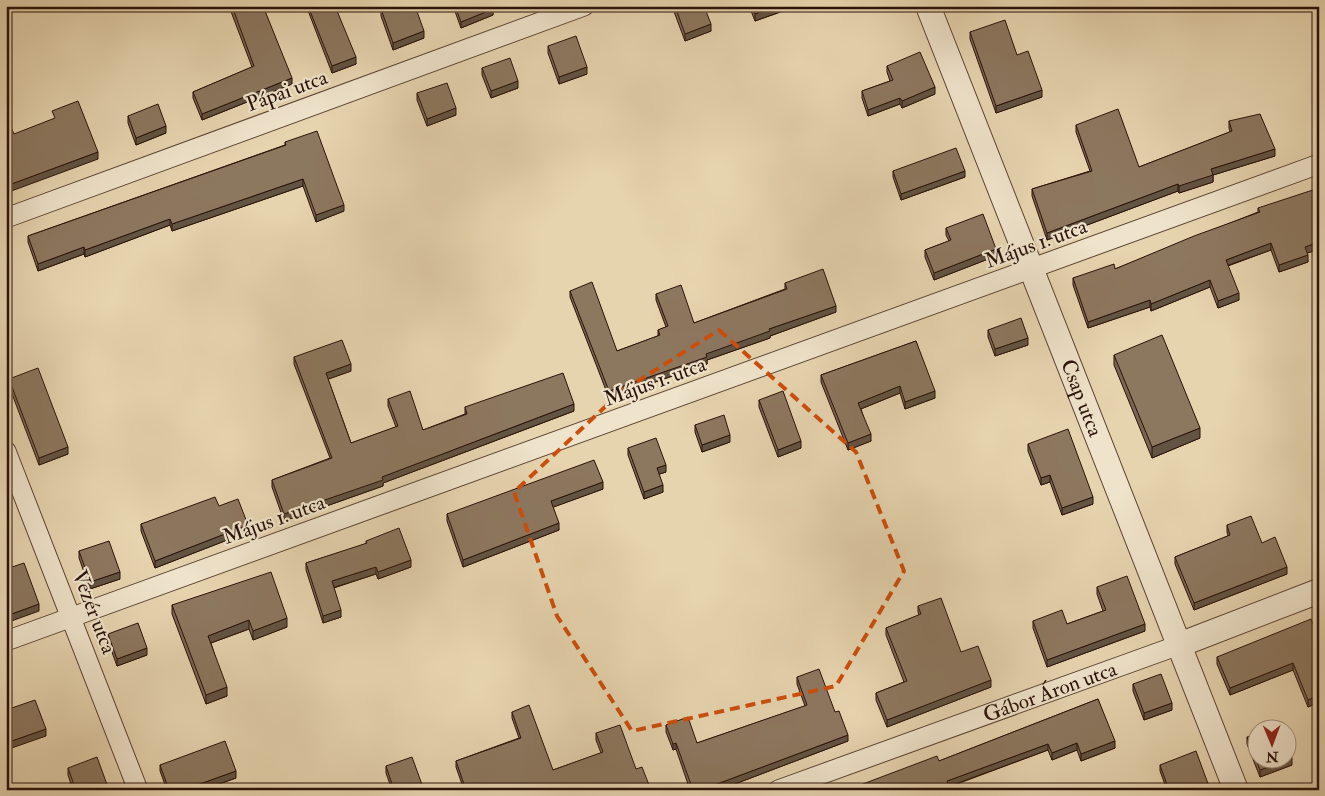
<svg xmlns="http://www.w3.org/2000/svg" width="1325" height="796" viewBox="0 0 1325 796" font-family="'IM FELL Double Pica',serif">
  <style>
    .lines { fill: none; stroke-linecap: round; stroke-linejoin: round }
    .minor-casing { stroke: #5a4232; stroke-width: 21 }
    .tertiary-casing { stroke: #5a4232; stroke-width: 26 }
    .minor { stroke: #efe3cb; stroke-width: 19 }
    .tertiary { stroke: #efe3cb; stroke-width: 24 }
    .wall { fill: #786652; stroke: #2b1209 }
    .shaded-wall { fill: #625342; stroke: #2b1209 }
    .building { fill: #8c775f; stroke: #2b1209 }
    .marked { fill: none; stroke: #cc4e0c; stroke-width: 4; stroke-dasharray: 10 6; stroke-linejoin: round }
    .labels { text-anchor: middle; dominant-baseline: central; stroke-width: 4.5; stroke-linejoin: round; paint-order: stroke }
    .street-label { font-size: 21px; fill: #2b1209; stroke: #efe3cb }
  </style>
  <rect width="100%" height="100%" fill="#e6d4af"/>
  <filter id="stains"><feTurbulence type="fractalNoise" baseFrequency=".004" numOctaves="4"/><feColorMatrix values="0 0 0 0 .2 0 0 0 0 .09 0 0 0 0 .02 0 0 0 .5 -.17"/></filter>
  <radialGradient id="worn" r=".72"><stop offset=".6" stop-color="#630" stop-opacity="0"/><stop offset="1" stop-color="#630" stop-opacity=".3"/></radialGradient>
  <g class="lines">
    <defs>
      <g id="minor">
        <path d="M6 218 584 6"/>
        <path d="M6 451 138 790"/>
        <path d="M6 641 1319 164"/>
        <path id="s1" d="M778 790 1179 645"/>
      </g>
      <g id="tertiary">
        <path id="s2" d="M928 6 1236 790"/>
        <path d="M1179 645 1319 591"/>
      </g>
    </defs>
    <use href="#minor" class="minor-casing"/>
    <use href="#tertiary" class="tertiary-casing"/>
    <use href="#minor" class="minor"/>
    <use href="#tertiary" class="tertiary"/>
  </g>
  <path class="wall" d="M230 6H263L292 84 202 120 193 98V92L252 67 230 9Z
    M307 6H335L356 64 332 73 307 8Z
    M453 6H492L493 15 461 28Z
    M673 6H704L711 31 685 41 673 9Z
    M749 6H786V10L755 21Z
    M381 9 424 38 393 50 381 16Z
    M970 32 1017 55 1042 97 996 113 970 39Z
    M548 46 587 74 559 84 548 53Z
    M887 66 935 94 902 108 900 104 868 116 862 98V91L890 81 887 72Z
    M482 68 518 88 491 98 482 75Z
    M417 93 456 115 427 126 417 100Z
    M128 116 166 133 136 145 128 123Z
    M1229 121 1275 156 1213 175V182L1179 193 1178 191 1047 240 1032 196V189L1090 171 1076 132V125L1139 167 1230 132 1229 128Z
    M285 142 344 211 316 222 303 186 172 231 170 225 85 257 84 254 38 271 28 242V236L285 145Z
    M893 171 965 177 901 200 893 177Z
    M1258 208 1319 249 1307 253 1308 262 1279 272 1271 250 1228 266 1239 300 1218 308 1210 287 1151 311 1150 307 1088 328 1073 285V278L1115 269 1258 212Z
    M946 228 996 256 934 280 925 257V250L949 241 946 235Z
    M785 283 836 312 770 336V338L707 360V364L609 398 570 297V291L617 351 658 336V330L666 327 656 300V294L694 323 785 289Z
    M988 330 1028 345 995 356 988 337Z
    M916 341 935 398 905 409 900 393 861 409 871 441 848 450 821 382V375Z
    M1114 355 1200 438 1152 458 1114 365Z
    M294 357 351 371 328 379 351 443 396 427 388 406V399L423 430 465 414V407L574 411 383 483V486L284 521 272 487V480L330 458 294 364Z
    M9 379 68 454 39 465 9 386Z
    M759 400 801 448 778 457 759 407Z
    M695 425 730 442 702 452 695 432Z
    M1028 444 1093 504 1062 515 1050 482 1041 485 1028 451Z
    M628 448 666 472 659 474 663 492 644 499 628 455Z
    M603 489 553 507 559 530 463 567 447 521V514Z
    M219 506 248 532 155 568 141 531V524Z
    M1319 523V540L1315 531V524Z
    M1227 525 1262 543 1287 574 1194 610 1175 564V557L1228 536 1227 532Z
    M366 541 411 567 378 579 376 574 334 588 341 617 323 623 306 570V563L366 544Z
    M79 551 120 579 90 589 79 558Z
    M1097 587 1145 631 1047 667 1033 628V621L1067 624 1103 611 1097 594Z
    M172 605 287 627 253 640 249 629 211 643 227 696 206 704 172 614Z
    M918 606 991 687 887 727 876 700V693L904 682 886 635V628L919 615 918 612Z
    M108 634 147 655 117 666 108 641Z
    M1319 638V702L1308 707 1293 670 1230 695 1217 664V657Z
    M797 677 835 712 848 741 719 790H690L676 749 673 750 666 732V725L697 743 805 706 797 684Z
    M1133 684 1172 710 1144 720 1133 691Z
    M1098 699 1115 748 1081 761 1077 750 1052 760 1048 750 949 787 939 761Z
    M512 712 553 770 601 753 596 740V733L636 769 651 790H464L456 767V761L519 738 512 718Z
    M1247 737 1292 765 1260 777 1247 744Z
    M160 765 236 778 202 790H167L160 771Z
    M1160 765 1210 790H1167L1160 771Z
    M386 766 424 790H392L386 773Z
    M68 768 109 790H73L68 775Z"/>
  <path class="shaded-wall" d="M776 6H786V10L755 21V14Z
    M493 9V15L461 28V22Z
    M711 24V31L685 41V34Z
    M424 31V38L393 50V43Z
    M356 57V64L332 73V66Z
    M587 67V74L559 84V77Z
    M292 78V84L202 120V114Z
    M518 81V88L491 98V91Z
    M935 87V94L902 108V101Z
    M1042 90V97L996 113V106Z
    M900 98V104L868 116V110Z
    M456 108V115L427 126V119Z
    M166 126V133L136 145V138Z
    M1275 149V156L1213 175V182L1179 193V186L1211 169Z
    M98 152V159L6 193V186Z
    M965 171V177L901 200V194Z
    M303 179V186L172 231V224Z
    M1178 184V191L1047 240V233Z
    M344 205V211L316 222V215Z
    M170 219V225L85 257V250Z
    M1319 242V249L1305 254V247Z
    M1271 243V250L1226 266V260Z
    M84 247V254L38 271V264Z
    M996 249V256L934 280V273Z
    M1308 255V262L1279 272V265Z
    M1210 280V287L1151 311V304Z
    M1239 293V300L1218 308V301Z
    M1150 300V307L1088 328V322Z
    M836 306V312L770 336V338L707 360V364L609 398V391L769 329Z
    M1028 338V345L995 356V349Z
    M351 364V371L326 380V373Z
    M900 386V393L858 410V403Z
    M935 391V398L905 409V402Z
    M574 404V411L383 483V486L284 521V514Z
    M1200 428V438L1152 458V447Z
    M871 434V441L848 450V443Z
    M730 435V442L702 452V445Z
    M801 441V448L778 457V450Z
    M68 447V454L39 465V458Z
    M666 465V472L657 475V468Z
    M1050 475V482L1041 485V478Z
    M603 482V489L551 508V501Z
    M663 485V492L644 499V492Z
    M1093 497V504L1062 515V508Z
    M559 523V530L463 567V560Z
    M248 525V532L155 568V561Z
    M411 560V567L378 579V572Z
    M376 567V574L332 588V581Z
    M1287 567V574L1194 610V603Z
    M120 572V579L90 589V582Z
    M39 604V611L6 623V616Z
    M341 610V617L323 623V616Z
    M287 618V627L253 640V631Z
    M249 620V629L208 644V636Z
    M1145 624V631L1047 667V660Z
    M147 648V655L117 666V659Z
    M1293 663V670L1230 695V688Z
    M991 680V687L887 727V720Z
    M227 687V696L206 704V695Z
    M1319 695V702L1308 707V700Z
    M1172 703V710L1144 720V713Z
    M46 729V736L6 750V743Z
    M848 735V741L719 790H701Z
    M1115 741V748L1081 761V754Z
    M676 743V749L673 750V744Z
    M1077 743V750L1052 760V753Z
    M1048 744V750L947 787V781Z
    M1292 758V765L1260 777V770Z
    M236 771V778L202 790H197V785Z"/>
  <path class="building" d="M232 6H263L292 78 202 114 193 92 254 66Z
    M308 6H335L356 57 332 66Z
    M389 6H415L424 31 393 43 381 9Z
    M455 6H492L493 9 461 22Z
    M675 6H704L711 24 685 34Z
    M752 6H776L755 14Z
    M1005 20 1017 55 1028 51 1042 90 996 106 970 32Z
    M576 36 587 67 559 77 548 46Z
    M920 52 935 87 902 101 900 98 868 110 862 91 893 80 887 66Z
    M510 58 518 81 491 91 482 68Z
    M447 83 456 108 427 119 417 93Z
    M78 101 98 152 6 186V115L14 134 55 118 52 111Z
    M158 104 166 126 136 138 128 116Z
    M1118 109 1139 167 1232 131 1229 121 1260 114 1275 149 1211 169 1213 175 1179 186 1178 184 1047 233 1032 189 1092 171 1076 125Z
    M317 131 344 205 316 215 303 179 172 224 170 219 85 250 84 247 38 264 28 236 286 145 285 142Z
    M956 148 965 171 901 194 893 171Z
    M1319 188V242L1305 247 1308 255 1279 265 1271 243 1226 260 1239 293 1218 301 1210 280 1151 304 1150 300 1088 322 1073 278 1114 264 1115 269 1194 236 1260 212 1258 208Z
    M983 214 996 249 934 273 925 250 951 240 946 228Z
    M823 269 836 306 769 329 770 331 706 354 707 357 609 391 570 291 592 282 617 351 660 335 658 330 668 326 656 294 681 285 694 323 787 289 785 283Z
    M1021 318 1028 338 995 349 988 330Z
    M1162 335 1200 428 1152 447 1114 355Z
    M342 340 351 364 326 373 351 443 398 426 388 399 410 391 423 430 467 414 465 407 563 373 574 404 382 477 383 480 284 514 272 480 332 458 294 357Z
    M916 341 935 391 905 402 900 386 858 403 871 434 848 443 821 375Z
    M38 368 68 447 39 458 9 379Z
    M783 391 801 441 778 450 759 400Z
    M724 415 730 435 702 445 695 425Z
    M1068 429 1093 497 1062 508 1050 475 1041 478 1028 444Z
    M656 438 666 465 657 468 663 485 644 492 628 448Z
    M594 460 603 482 551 501 559 523 463 560 447 514Z
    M215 497 219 506 238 499 248 525 155 561 141 524Z
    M1251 516 1262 543 1275 537 1287 567 1194 603 1175 557 1230 535 1227 525Z
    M1319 523V533L1315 524Z
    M399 528 411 560 378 572 376 567 332 581 341 610 323 616 306 563 367 543 366 541Z
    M109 541 120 572 90 582 79 551Z
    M24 563 39 604 6 616V569Z
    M271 572 287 618 253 631 249 620 208 636 227 687 206 695 172 605Z
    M1127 576 1145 624 1047 660 1033 621 1062 610 1067 624 1106 610 1097 587Z
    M941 598 961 652 978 646 991 680 887 720 876 693 907 681 886 628 921 614 918 606Z
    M1311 619 1319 638V669L1317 670 1319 674V695L1308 700 1293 663 1230 688 1217 657Z
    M138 623 147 648 117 659 108 634Z
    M819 669 835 712 839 711 848 735 701 790H693L676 743 673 744 666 725 688 717 697 743 807 705 797 677Z
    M1161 674 1172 703 1144 713 1133 684Z
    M1098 699 1115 741 1081 754 1077 743 1052 753 1048 744 947 781 951 790H847L937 756 939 761Z
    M35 700 46 729 6 743V710Z
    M529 705 553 770 603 752 596 733 620 725 636 769 642 767 651 790H466L456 761 521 738 512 712Z
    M1280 725 1281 728H1270Z
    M1258 733V758H1288V746L1292 758 1260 770 1247 737Z
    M225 741 236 771 197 785 199 790H169L160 765Z
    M1196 751 1210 789 1169 790 1160 765Z
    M97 757 109 790H76L68 768Z
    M412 757 424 790H394L386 766Z"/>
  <path class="marked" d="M719 330 856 452 904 571 836 686 632 731 557 616 514 492 622 391Z"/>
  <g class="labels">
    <g class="street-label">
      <text transform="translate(287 91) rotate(-20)">Pápai utca</text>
      <text transform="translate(1036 244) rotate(-20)">Május 1. utca</text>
      <text transform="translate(655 382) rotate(-20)">Május 1. utca</text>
      <text stroke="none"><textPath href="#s2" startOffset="421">Csap utca</textPath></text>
      <text transform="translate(274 520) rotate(-20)">Május 1. utca</text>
      <text transform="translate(94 612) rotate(69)">Vezér utca</text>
      <text stroke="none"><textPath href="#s1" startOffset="289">Gábor Áron utca</textPath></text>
    </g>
  </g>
  <rect width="1325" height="796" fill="none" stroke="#e6d4af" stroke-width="25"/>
  <rect x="8" y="8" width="1310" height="781" fill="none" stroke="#2b1209" stroke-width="2.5"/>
  <rect x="12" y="12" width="1300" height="771" fill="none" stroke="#2b1209"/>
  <g transform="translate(1272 744) rotate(179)"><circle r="24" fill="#efe3cb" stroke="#a18f7d"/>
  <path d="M0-4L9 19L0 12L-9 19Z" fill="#8f2418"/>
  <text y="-8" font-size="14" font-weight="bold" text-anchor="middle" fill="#2b1209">N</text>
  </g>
  <rect width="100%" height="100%" filter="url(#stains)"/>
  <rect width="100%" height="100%" fill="url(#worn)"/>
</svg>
